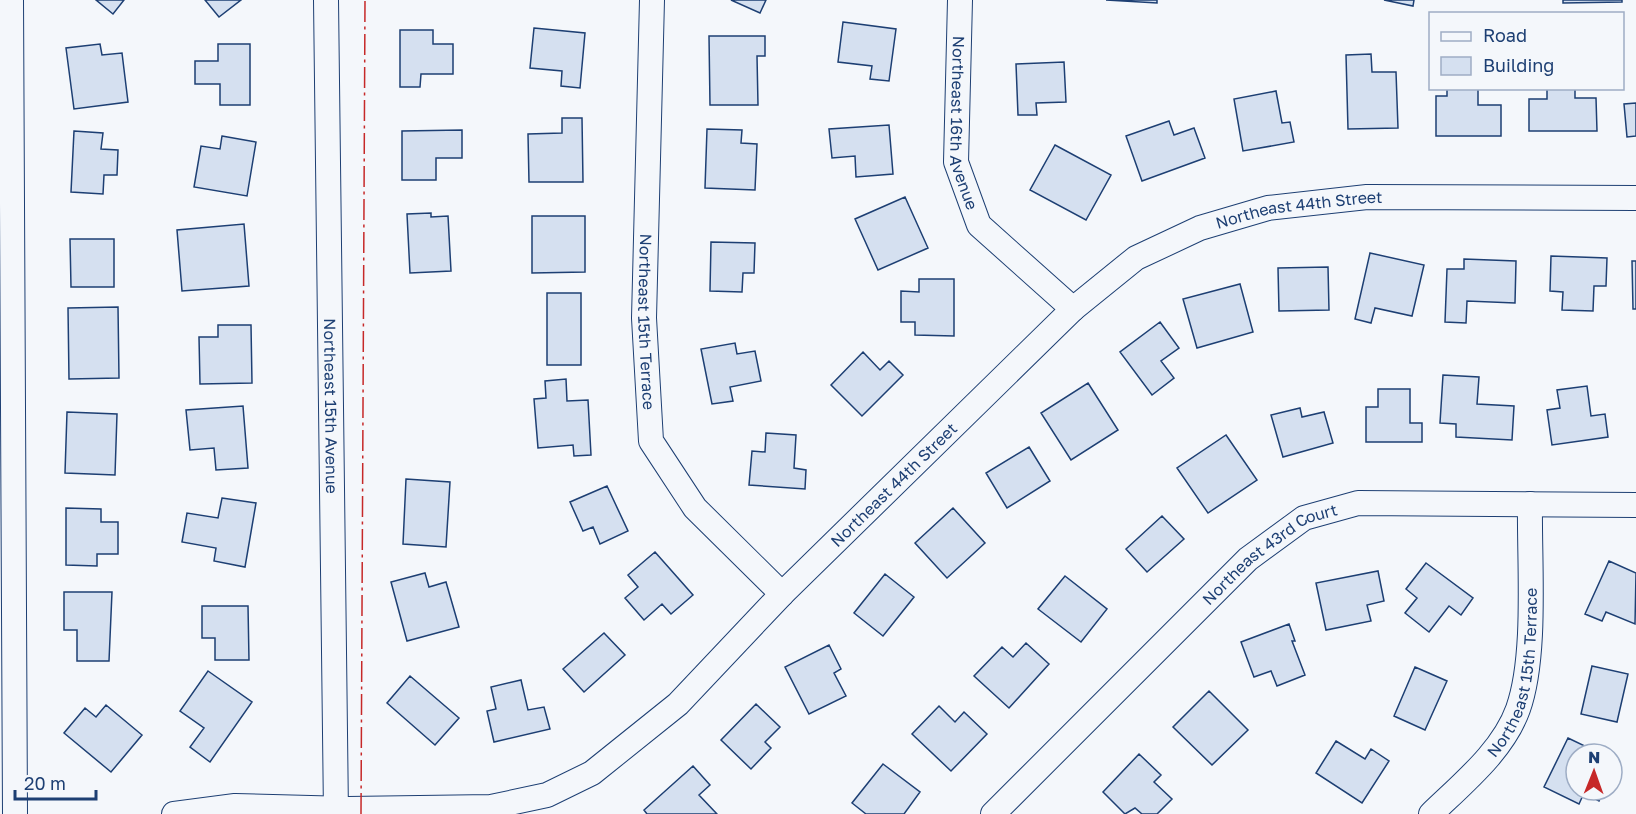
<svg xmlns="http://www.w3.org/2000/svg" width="1636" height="814" viewBox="0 0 1636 814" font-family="'Golos Text',sans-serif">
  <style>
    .building { fill: #d5e0f0; stroke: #1d3f73; stroke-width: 1.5 }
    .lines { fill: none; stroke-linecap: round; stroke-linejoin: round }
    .minor-casing { stroke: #1d3f73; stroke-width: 26 }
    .minor { stroke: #f4f7fb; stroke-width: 24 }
    .power { stroke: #c62828; stroke-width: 1.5; stroke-dasharray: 21 4.5 3 4.5; stroke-linecap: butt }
    .labels { text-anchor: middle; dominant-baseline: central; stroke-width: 4.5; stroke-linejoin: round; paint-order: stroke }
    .street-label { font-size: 16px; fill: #1d3f73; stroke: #f4f7fb }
  </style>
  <rect width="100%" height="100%" fill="#f4f7fb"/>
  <path class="building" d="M96 0H124L113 14Z
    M205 0H241L219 17Z
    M731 0H766L760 13Z
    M1106 0H1157V3Z
    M1384 0H1414L1413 6Z
    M1563 0H1622V2L1563 3Z
    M843 22 896 29 889 81 870 79 872 66 838 62Z
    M534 28 585 33 580 88 561 86 562 71 530 68Z
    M400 30H433V44H453V74H421L420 87H400Z
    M709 36H765V56H757L758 105H710Z
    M100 44 102 55 122 53 128 102 74 109 66 48Z
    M218 44H250V105H220V84H195V61H218Z
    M1371 54 1372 72H1396L1398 128 1348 129 1346 55Z
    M1064 62 1066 102 1036 103 1037 115H1018L1016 64Z
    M1447 88H1478V105H1501V136H1436V96H1447Z
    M1547 88H1575V98H1596L1597 131H1529V99H1547Z
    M1276 91 1282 123 1290 122 1294 142 1243 151 1234 99Z
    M1636 103V136L1627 137 1624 104Z
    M562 118H582L583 182H529L528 134 562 133Z
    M1169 121 1174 135 1194 128 1205 158 1142 181 1126 136Z
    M889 125 893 174 856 177 855 156 832 158 829 129Z
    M707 129 742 130 741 143 757 144 755 190 705 188Z
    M462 130V158H436V180H402V131Z
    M74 131 103 133 101 149 118 150 117 175H104L103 194 71 192Z
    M222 136 256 142 247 196 194 187 201 146 220 149Z
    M1055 145 1111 175 1086 220 1030 190Z
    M905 197 928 248 878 270 855 219Z
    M431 213V217L448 216 451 271 410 273 407 214Z
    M532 216H585V272L532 273Z
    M244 224 249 286 182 291 177 230Z
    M70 239H114V287H71Z
    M711 242 755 243 754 273H743L742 292 710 291Z
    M1370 253 1424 265 1412 316 1375 308 1371 323 1355 319Z
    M1551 256 1607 258 1606 286H1594L1593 311 1562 310 1563 292 1550 291Z
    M1464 259 1516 261 1515 303 1467 301 1466 323 1445 322 1447 269H1464Z
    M1632 261H1636V309H1633Z
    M1328 267 1329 310 1279 311 1278 268Z
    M919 279H954V336L915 335V322H901V291L919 292Z
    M1240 284 1253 332 1197 348 1183 299Z
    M547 293H581V365H547Z
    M118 307 119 378 69 379 68 308Z
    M1160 322 1179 348 1161 361 1174 378 1152 395 1120 352Z
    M218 325H251L252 383 200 384 199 337H218Z
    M735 343 737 354 755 351 761 381 730 387 733 401 712 404 701 349Z
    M863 352 880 370 889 361 903 375 862 416 831 385Z
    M1443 375 1479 377 1477 404 1514 406 1512 440 1456 437V424L1440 423Z
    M566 379 567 401 588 400 591 455 574 456 573 445 538 448 534 399 546 398 545 381Z
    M1088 383 1118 430 1071 460 1041 413Z
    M1587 386 1591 416 1605 414 1608 437 1552 445 1547 410 1560 408 1557 390Z
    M1378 389H1410V423H1422V442H1366V407H1378Z
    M243 406 248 468 216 470 214 448 190 450 186 410Z
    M1300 408 1302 417 1324 412 1333 443 1283 457 1271 415Z
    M67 412 117 414 115 475 65 473Z
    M766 433 796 435 794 468 806 470 805 489 749 485 752 451 765 452Z
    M1226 435 1257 480 1208 513 1177 468Z
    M1029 447 1050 481 1007 508 986 473Z
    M406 479 450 482 446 547 403 544Z
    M607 486 628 531 600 544 593 527 583 531 570 502Z
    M222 498 256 503 245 567 214 561 216 548 182 542 187 513 218 518Z
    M66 508 101 509V522H118V554H97V566L66 565Z
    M953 508 985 543 947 578 915 543Z
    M1162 516 1184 539 1147 572 1126 549Z
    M655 552 693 595 671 614 662 604 644 620 625 598 638 587 628 575Z
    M1609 561 1636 573 1635 624 1606 612 1602 621 1585 614Z
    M1426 563 1473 598 1461 615 1449 606 1429 632 1405 613 1417 598 1406 589Z
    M1378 571 1384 601 1367 605 1371 621 1326 630 1316 583Z
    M425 573 429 587 446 582 459 627 407 641 391 582Z
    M885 574 914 597 883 636 854 613Z
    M1065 576 1107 609 1081 642 1038 609Z
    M64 592H112L109 661H77V630H64Z
    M202 606H248L249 660H215V638H202Z
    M1289 624 1295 641H1292L1305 675 1277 686 1271 671 1254 677 1241 642Z
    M604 633 625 655 584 692 563 669Z
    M1026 643 1049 664 1009 708 974 676 1002 647 1013 657Z
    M829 645 841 669 834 673 846 696 809 714 785 667Z
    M1592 666 1628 674 1617 722 1581 714Z
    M1415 667 1447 681 1425 730 1394 716Z
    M208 671 252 702 210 762 190 747 204 728 180 711Z
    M410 676 459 718 435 745 387 703Z
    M521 680 528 710 544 707 550 729 494 742 487 711 496 709 491 687Z
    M1209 691 1248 730 1212 765 1173 727Z
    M756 704 780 727 765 742 771 748 751 769 721 740Z
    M106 705 142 735 111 772 64 733 85 708 96 717Z
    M939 706 955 722 964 712 987 734 951 771 912 734Z
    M1568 738 1587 747 1584 754H1576V790H1604L1599 801 1584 793 1579 804 1544 787Z
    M1336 741 1365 759 1371 749 1389 761 1362 803 1316 773Z
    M1139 754 1161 775 1154 782 1172 799 1157 814H1142L1135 808 1125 814 1103 792Z
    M883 764 920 792 904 814H866L852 803Z
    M693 766 710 785 699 795 717 814H647L644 810Z"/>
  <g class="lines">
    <defs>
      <g id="minor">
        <path d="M11 0 15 814"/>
        <path id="s1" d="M326 0 336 814"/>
        <path id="s2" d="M652 0 644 318 651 441 695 508 782 594"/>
        <path id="s3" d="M960 0 956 162 979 225 1073 309"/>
        <path id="s4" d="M174 814 235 806 348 809 491 807 547 795 592 773 678 704 782 594 1073 309 1136 258 1200 228 1268 208 1367 197 1636 198"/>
        <path id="s5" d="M993 814 1248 559 1304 518 1358 503 1636 505"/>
        <path id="s6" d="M1431 814C1462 784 1503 751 1518 709 1537 656 1529 562 1530 504"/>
      </g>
    </defs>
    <use href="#minor" class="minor-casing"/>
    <use href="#minor" class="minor"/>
    <path class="power" d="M361 814 365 0"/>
  </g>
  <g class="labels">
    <g class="street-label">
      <text stroke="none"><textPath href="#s3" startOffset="124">Northeast 16th Avenue</textPath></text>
      <text stroke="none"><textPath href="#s4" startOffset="1347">Northeast 44th Street</textPath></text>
      <text stroke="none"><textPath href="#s2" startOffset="322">Northeast 15th Terrace</textPath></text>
      <text stroke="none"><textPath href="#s1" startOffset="406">Northeast 15th Avenue</textPath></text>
      <text stroke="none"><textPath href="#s4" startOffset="843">Northeast 44th Street</textPath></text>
      <text stroke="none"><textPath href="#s5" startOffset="382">Northeast 43rd Court</textPath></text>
      <text stroke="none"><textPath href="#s6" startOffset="172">Northeast 15th Terrace</textPath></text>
    </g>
  </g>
  <rect x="1429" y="12" width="195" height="78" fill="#f4f7fb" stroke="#9eadc5" stroke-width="1.5"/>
  <rect x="1441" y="32" width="30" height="9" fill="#f4f7fb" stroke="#9eadc5" stroke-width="1.5"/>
  <text x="1483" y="42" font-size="18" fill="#1d3f73">Road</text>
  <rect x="1441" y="57" width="30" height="18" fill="#d5e0f0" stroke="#9eadc5" stroke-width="1.5"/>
  <text x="1483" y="72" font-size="18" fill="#1d3f73">Building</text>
  <g transform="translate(1594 772) rotate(1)"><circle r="28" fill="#f4f7fb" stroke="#9eadc5" stroke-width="1.5"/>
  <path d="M0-4.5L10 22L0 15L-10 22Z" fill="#c62828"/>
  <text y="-9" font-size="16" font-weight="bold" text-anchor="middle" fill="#1d3f73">N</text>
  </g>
  <path d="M15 790v9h81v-9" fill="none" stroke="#1d3f73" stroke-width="3"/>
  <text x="24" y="790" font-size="18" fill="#1d3f73" stroke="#f4f7fb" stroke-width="4.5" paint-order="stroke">20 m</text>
</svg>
